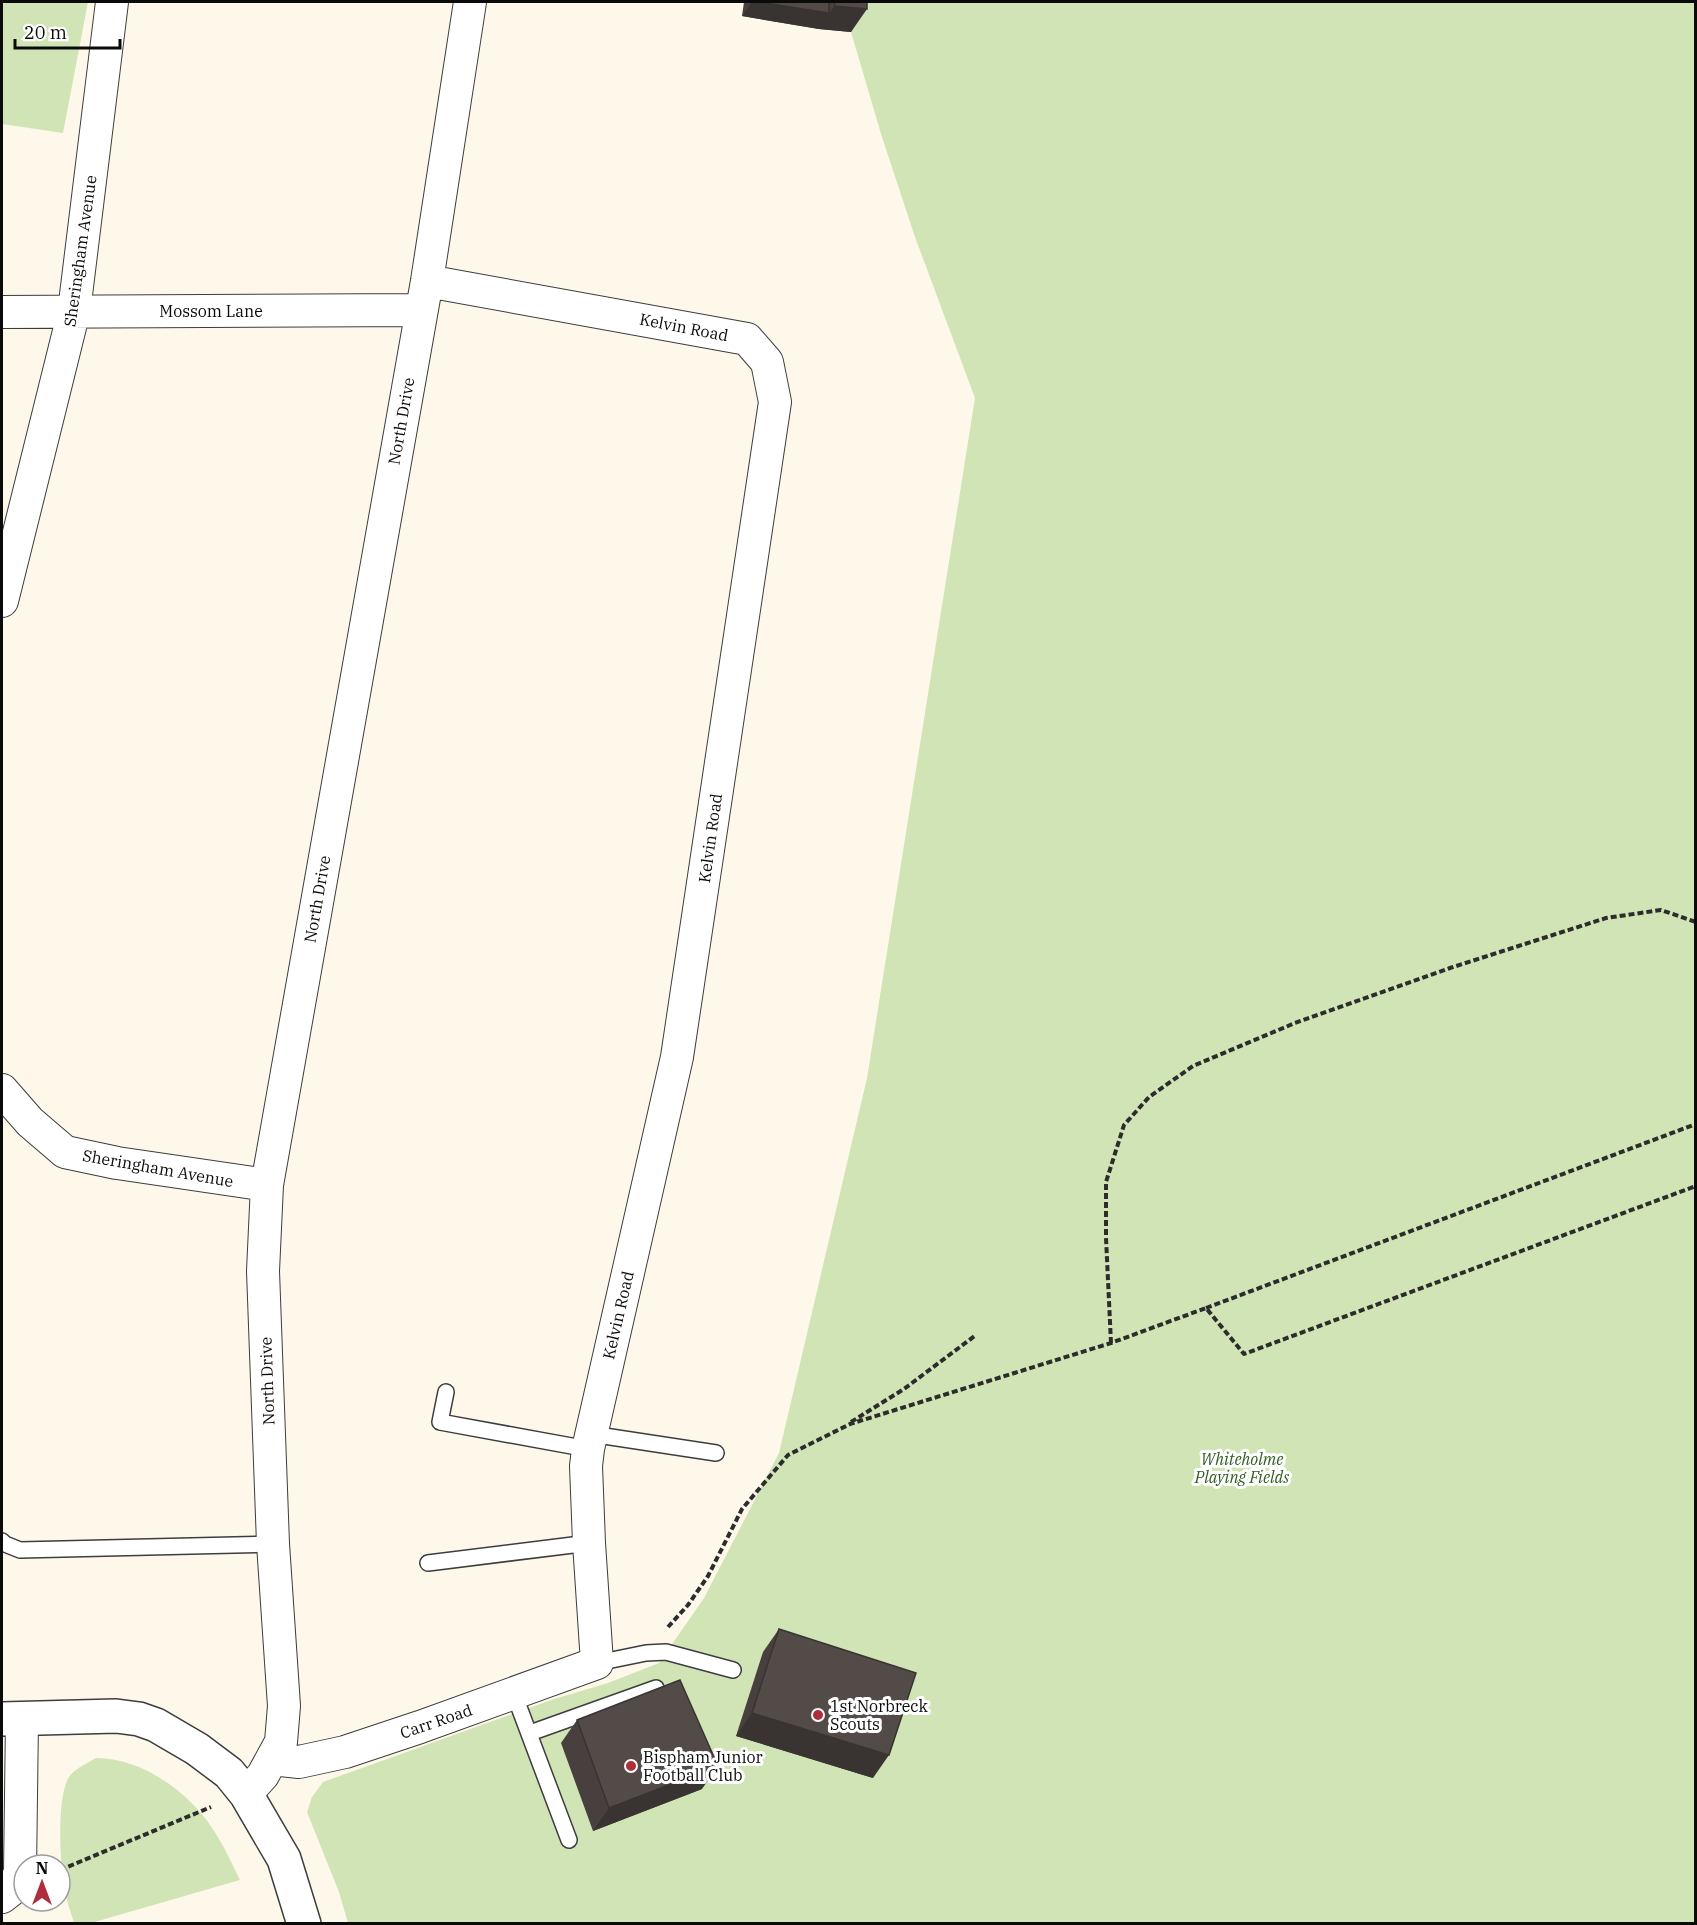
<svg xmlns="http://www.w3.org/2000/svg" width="1697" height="1925" viewBox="0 0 1697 1925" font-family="'IBM Plex Serif',serif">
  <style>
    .green { fill: #d1e4b6 }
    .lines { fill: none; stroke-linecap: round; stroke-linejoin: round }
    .service-casing { stroke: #3d3d3d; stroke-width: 18 }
    .minor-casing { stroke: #3d3d3d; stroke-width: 34 }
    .tertiary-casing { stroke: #3d3d3d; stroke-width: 36 }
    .path { stroke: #2c2c2c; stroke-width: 4; stroke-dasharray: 6 3; stroke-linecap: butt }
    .service { stroke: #fff; stroke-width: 15 }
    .minor { stroke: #fff; stroke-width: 32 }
    .tertiary { stroke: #fff; stroke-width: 33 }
    .wall { fill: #47403e }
    .shaded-wall { fill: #393432 }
    .building { fill: #524b48; stroke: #393432; stroke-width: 1.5 }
    .poi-dot { fill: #ae2e3c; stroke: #fff; stroke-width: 2 }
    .labels { text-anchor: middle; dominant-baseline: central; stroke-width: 6; stroke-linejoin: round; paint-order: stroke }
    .street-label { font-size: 16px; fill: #0a0a0a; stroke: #fff }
    .park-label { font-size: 16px; font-style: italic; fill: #315c21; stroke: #fff }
    .poi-label { font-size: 16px; fill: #0a0a0a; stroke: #fff; text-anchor: start }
  </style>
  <rect width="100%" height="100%" fill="#fdf8e9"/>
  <path class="green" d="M2 2H88L63 133 2 124Z
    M850 2H1695V1923H348L339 1892 307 1812 312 1797 323 1782 554 1699 608 1683 659 1663 704 1598 779 1453 867 1078 975 398 915 237 882 137 851 32Z
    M96 1758C145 1758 195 1796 219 1839 227 1852 233 1866 240 1880L91 1923H74C71 1912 66 1900 64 1887 60 1863 57 1803 67 1781 71 1770 86 1764 96 1758Z"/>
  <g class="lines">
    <defs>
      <path id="service" d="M446 1392 440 1422 588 1449
        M591 1434 716 1453
        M2 1541 5 1544 20 1550 273 1544
        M428 1563 589 1543
        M597 1663 646 1653 666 1652 733 1670
        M514 1694 569 1840
        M530 1733 656 1688"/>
      <path id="minor" d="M2 312 421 310
        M2 601 74 311 112 2
        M2 1090 30 1122 65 1152 117 1163 267 1185
        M272 1759 299 1762 345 1752 420 1727 597 1663 589 1543 586 1466 588 1449 677 1057 775 402 767 362 747 339 427 281
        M246 1794 263 1775 281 1742 284 1706 273 1544 263 1271 267 1185 427 281 470 2
        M2 1897 11 1890 20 1873 22 1719"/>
      <path id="tertiary" d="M2 1719 116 1716 139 1719 156 1725 197 1749 229 1773 246 1794 284 1859 304 1924"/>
    </defs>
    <use href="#service" class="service-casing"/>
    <use href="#minor" class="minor-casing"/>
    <use href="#tertiary" class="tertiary-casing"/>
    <path class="path" d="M1206 1308 1696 1124
      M1111 1343 1106 1238V1182L1124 1125 1149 1097 1193 1066 1295 1023 1450 968 1606 918 1661 910 1696 922
      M851 1422 904 1389 976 1335
      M668 1627 688 1605 708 1576 742 1509 788 1455 850 1424 1111 1343 1206 1308 1244 1354 1696 1186
      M60 1870 211 1807"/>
    <use href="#service" class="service"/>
    <use href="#minor" class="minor"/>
    <use href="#tertiary" class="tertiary"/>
  </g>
  <path class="wall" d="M744 2H867L851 32 819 29 742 16Z
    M779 1629 873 1778 736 1736 763 1652Z
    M577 1720 702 1789 593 1831 561 1743Z"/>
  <path class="shaded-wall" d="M752 2H758L829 13 835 6 867 9 851 32 819 29 742 16Z
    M752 1713 889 1755 873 1778 736 1736Z
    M718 1766 702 1789 593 1831 609 1808Z"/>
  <path class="building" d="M758 2H829V13Z
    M834 2H867V9L835 6Z
    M779 1629 916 1673 889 1755 752 1713Z
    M680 1680 718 1766 609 1808 577 1720Z"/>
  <g class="poi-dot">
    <circle cx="818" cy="1715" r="6"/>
    <circle cx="631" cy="1766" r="6"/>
  </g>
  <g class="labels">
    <g class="street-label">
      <text transform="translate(80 251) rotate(-82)">Sheringham Avenue</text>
      <text x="211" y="311">Mossom Lane</text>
      <text transform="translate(684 327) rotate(11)">Kelvin Road</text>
      <text transform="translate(401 421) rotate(-80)">North Drive</text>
      <text transform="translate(710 838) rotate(-82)">Kelvin Road</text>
      <text transform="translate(317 899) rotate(-80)">North Drive</text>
      <text transform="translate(158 1168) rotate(10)">Sheringham Avenue</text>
      <text transform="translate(618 1315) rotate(-77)">Kelvin Road</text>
      <text transform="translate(267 1381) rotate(-92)">North Drive</text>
      <text transform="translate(436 1721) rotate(-19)">Carr Road</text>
    </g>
    <g class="park-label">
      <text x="1242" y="1459">Whiteholme<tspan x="1242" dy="18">Playing Fields</tspan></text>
    </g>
    <g class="poi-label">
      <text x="830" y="1706">1st Norbreck<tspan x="830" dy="18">Scouts</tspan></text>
      <text x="643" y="1757">Bispham Junior<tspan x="643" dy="18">Football Club</tspan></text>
    </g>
  </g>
  <rect width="1697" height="1925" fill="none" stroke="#0a0a0a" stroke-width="6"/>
  <g transform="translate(42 1883)"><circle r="28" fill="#ffffff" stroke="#9d9d9d" stroke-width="1.5"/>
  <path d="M0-4.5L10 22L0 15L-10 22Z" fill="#ae2e3c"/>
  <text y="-9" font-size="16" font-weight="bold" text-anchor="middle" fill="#0a0a0a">N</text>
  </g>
  <path d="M15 39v9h105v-9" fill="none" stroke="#0a0a0a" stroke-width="3"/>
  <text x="24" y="39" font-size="18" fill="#0a0a0a" stroke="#ffffff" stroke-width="4.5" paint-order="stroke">20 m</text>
</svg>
